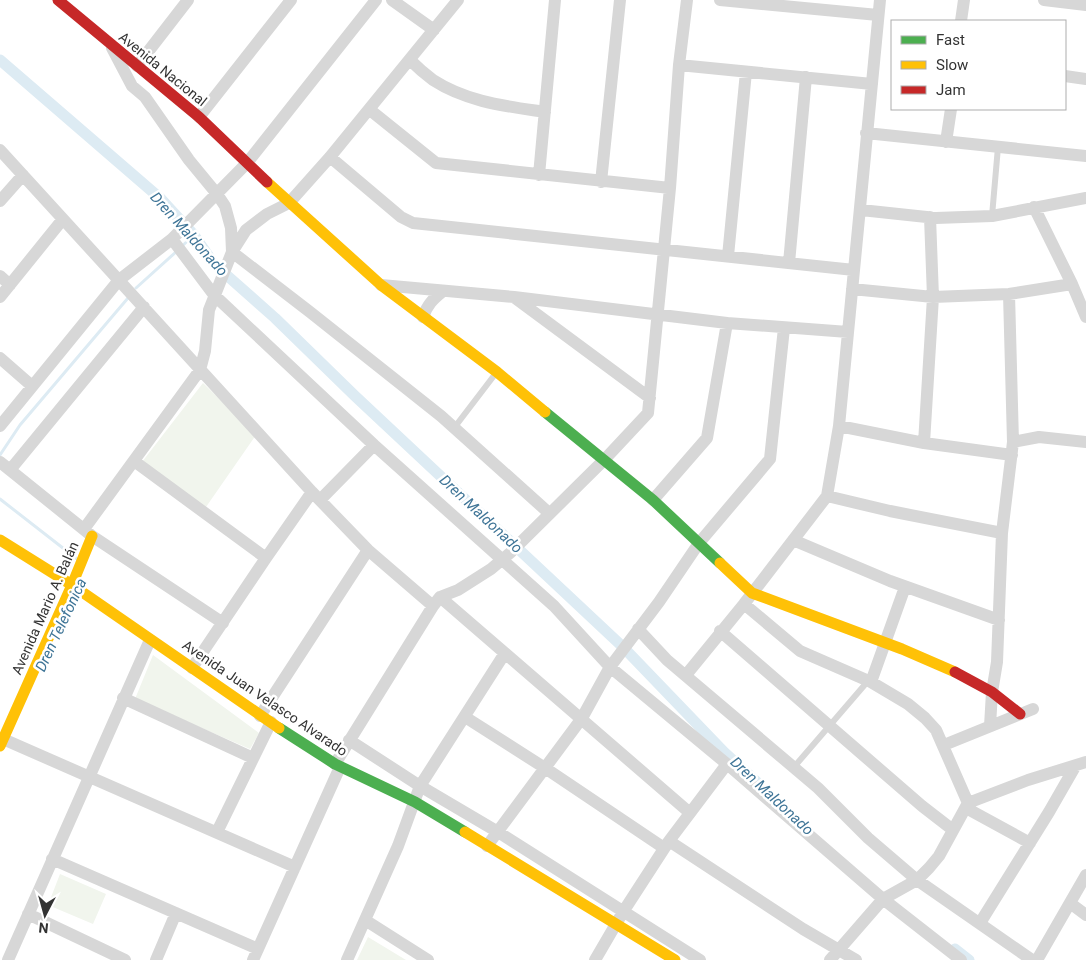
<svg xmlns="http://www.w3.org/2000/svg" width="1086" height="960" viewBox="0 0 1086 960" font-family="Roboto,sans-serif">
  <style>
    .green { fill: #f1f5ed }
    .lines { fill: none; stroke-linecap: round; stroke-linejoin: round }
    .stream { stroke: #ddebf3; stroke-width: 3 }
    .canal { stroke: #ddebf3; stroke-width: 11 }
    .lane { stroke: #d7d7d7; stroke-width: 6 }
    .street { stroke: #d7d7d7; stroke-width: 12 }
    .fast { stroke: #4caf50; stroke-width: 11 }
    .slow { stroke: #ffc107; stroke-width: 11 }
    .jam { stroke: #c62828; stroke-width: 11 }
    .labels { text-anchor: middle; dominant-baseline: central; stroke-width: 5; stroke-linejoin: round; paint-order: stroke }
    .street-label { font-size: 14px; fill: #333; stroke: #fff }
    .water-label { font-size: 15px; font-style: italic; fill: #3f7597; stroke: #fff }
  </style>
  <rect width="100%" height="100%" fill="#fff"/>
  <path class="green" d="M203 383 256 435 206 507 142 462Z
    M153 655 259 733 250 749 135 699Z
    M60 874 106 894 93 924 48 905Z
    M368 937 406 960H357Z"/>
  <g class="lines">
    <path class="stream" d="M181 247 194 235
      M136 288 177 251
      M0 455 20 425 128 298
      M0 499 77 559"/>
    <path class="canal" d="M0 60 161 199 194 235 214 264 275 318 355 396 624 648 724 752 758 783
      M955 949 969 960"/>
    <path class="lane" d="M992 216 998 147
      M454 428 496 373
      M794 767 868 681"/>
    <path class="street" d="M392 0 434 30
      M458 0 330 157 289 203 267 214 246 230 232 252 310 312 441 416 549 513
      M720 0 878 15
      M1044 0 1086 5
      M961 21 964 0
      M410 60C417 67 425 74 433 80 467 102 505 106 545 112
      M679 65 872 84
      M137 66 188 0
      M1065 76 1086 79
      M370 110 436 163 670 188
      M199 117 291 0
      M866 133 1086 156
      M946 142 951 109
      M0 150 312 492 368 550 433 606
      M330 157 401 217 413 223 854 270
      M539 175 555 0
      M601 182 620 0
      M0 201 23 175
      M1034 207 1072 284 1086 317
      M861 210 936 218 992 216 1086 198
      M172 239 214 295 374 445 554 606 610 667 727 764 883 899 961 960
      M728 256 746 72
      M789 263 806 77
      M0 276 10 285
      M381 285 514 297 727 323 848 332
      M852 289 933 297 1009 294 1072 284
      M0 297 63 219
      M515 298 650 398
      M423 317C427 305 433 299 443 291
      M0 358 32 386
      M0 426 119 280 172 239 247 163 376 0
      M839 426 924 443 1012 455
      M1013 442 1039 437 1086 442
      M924 443 933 297 930 217
      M134 461 266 558
      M0 462 92 536 223 623
      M10 470 144 307
      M827 496 890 511 1002 533
      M320 500 374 445
      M653 500 707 438 727 323
      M84 529 200 370 205 351 209 310 232 252 231 228 225 206 217 194 189 160 145 97 132 86 112 48
      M793 540 890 581 999 620
      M440 597 690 813
      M744 604 800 651 871 682 908 704 925 718 936 730 968 803
      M638 629 667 660 818 788 868 838 917 880 1032 960
      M720 631 922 806 953 830
      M192 668 266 558 312 492
      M686 675 744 604 827 496 839 426 880 0
      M871 682 905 587
      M123 698 253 758
      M260 716 368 550
      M465 717 545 768 664 848
      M990 726 992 692 997 662 1002 533 1013 442 1009 294
      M3 739 295 867
      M349 740 420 786 498 832 700 960
      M944 745 1033 709
      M335 764 433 606 440 597 458 590 491 569 510 553 605 459 648 413 670 188 679 65 687 0
      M966 808 1030 843
      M217 832 271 722
      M669 841 803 929 856 960
      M487 846 582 718 610 667 659 602 699 543 770 459 784 328
      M52 859 258 949
      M1070 903 1086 915
      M28 914 125 960
      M365 920 428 960
      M980 923 1049 812 1076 765
      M8 960 150 640
      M156 960 176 913
      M253 960 340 767
      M347 960 398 846 420 786 505 653
      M595 960 623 912 669 841 727 764
      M830 960 883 899 917 880 929 868 939 856 968 803 1028 780 1086 762
      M1037 960 1086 875"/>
    <path class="fast" d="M545 412 653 500 720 563
      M279 728 335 764 415 802 465 832"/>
    <path class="slow" d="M267 182 381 285 497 372 545 412
      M0 540 72 585 279 728
      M720 563 752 593 902 649 955 672
      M0 746 72 585 92 536
      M465 832 675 960"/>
    <path class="jam" d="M58 0 199 117 267 182
      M955 672 992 692 1020 714"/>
  </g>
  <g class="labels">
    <g class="street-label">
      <text transform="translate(163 69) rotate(39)">Avenida Nacional</text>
      <text transform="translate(45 608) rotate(-66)">Avenida Mario A. Balán</text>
      <text transform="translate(265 698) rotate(34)">Avenida Juan Velasco Alvarado</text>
    </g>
    <g class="water-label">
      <text transform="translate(189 234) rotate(48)">Dren Maldonado</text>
      <text transform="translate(481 514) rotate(43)">Dren Maldonado</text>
      <text transform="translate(61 625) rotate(-65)">Dren Telefonica</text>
      <text transform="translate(772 796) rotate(43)">Dren Maldonado</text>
    </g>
  </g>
  <rect x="891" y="20" width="175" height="90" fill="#ffffff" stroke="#adadad"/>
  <rect x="901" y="36" width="25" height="8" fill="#4caf50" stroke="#adadad"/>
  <text x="936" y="45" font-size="15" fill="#333333">Fast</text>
  <rect x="901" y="61" width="25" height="8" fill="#ffc107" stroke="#adadad"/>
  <text x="936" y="70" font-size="15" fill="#333333">Slow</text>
  <rect x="901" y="86" width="25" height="8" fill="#c62828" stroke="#adadad"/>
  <text x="936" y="95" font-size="15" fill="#333333">Jam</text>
  <g transform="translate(45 915) rotate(186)" stroke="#ffffff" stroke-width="4" paint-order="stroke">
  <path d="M0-4L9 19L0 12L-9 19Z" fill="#333333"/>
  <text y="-8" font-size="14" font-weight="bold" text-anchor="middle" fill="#333333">N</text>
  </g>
</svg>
